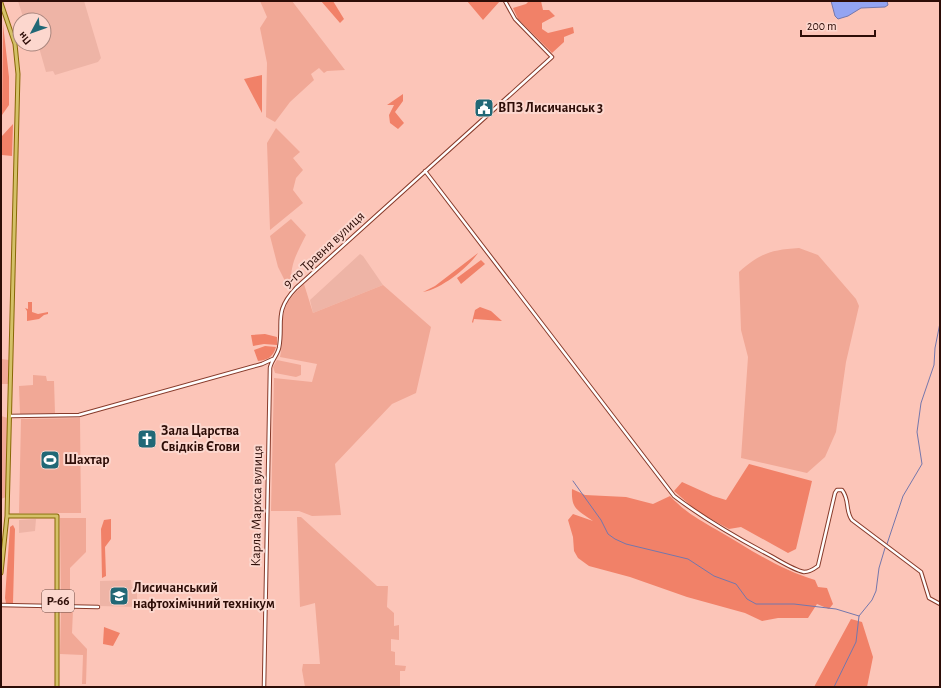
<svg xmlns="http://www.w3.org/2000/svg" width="941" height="688" viewBox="0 0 941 688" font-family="'Alegreya Sans',sans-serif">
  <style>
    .built { fill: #eeb4a6 }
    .green { fill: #f1a896 }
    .forest { fill: #f18168 }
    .water { fill: #93a4f2; stroke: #7477ac }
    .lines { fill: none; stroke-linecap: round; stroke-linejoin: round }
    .stream { stroke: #7477ac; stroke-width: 1 }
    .secondary-casing { stroke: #873b2b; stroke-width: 4.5 }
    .primary-casing { stroke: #876705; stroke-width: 5 }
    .secondary { stroke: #fff; stroke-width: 2.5 }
    .primary { stroke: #d4c168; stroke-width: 3 }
    .labels { text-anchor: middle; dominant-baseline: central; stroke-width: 4; stroke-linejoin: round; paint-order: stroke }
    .shield { fill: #fcd7ce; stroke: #6b4a43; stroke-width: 1 }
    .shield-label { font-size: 13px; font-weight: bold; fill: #2d0d07 }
    .poi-label { font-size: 14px; font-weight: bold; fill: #2d0d07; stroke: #fcd7ce; text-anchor: start }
    .street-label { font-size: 14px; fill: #2d0d07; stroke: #fcd7ce }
  </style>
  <rect width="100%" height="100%" fill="#fcc5b8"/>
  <path class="built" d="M18 1H84L101 58 98 62 55 75 53 71 46 72 38 44H44V20H24Z
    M360 254 363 256 383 285 313 313 310 300Z
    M36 519 35 531 19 533V520Z
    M131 580 132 587H137V607L100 606V581Z"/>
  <path class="green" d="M260 1H292L345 70 327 71 324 73 319 68 311 74 314 80 290 102 275 122 266 117 267 63 260 28 267 17Z
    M276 128 300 152 293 158 303 170 296 178 293 190 303 203 270 230 267 143Z
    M291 219 306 235C295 257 290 264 291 289H289L278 267 270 236Z
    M799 248 818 255 856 299 859 306 846 362 836 432 825 457 807 473 741 458 748 357 741 330 739 272C761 253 770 250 799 248Z
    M304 284 313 313 383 285 431 327 416 393 392 404 335 464 341 515 312 516 299 511H271L274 378 312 382 317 364 280 357C284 342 280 323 285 309 288 299 297 291 304 284Z
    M1 359 9 360 8 384H1Z
    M277 360 301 365V375L296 377 275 373 273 367Z
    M33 375 46 376 47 381H54L55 413 20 414 19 386 33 385Z
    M1 416 8 418 6 497 1 499Z
    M80 418 81 513H19L21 419Z
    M301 517 377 586H388L387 607 394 613V626L399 625V640L391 639V651L395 652V665L406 666 405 671H400V687H305L302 670 303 664H320L315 603 300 607 297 517Z
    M60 518H86V552L70 568V604H61Z
    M61 610H73L72 633 87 649 86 684H82L83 655 60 654Z"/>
  <path class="forest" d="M321 1H333L344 19 340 23Z
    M467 1H500L483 20Z
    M529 1H541L543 10H549L555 16 542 23V29L548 33 573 27 574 33 564 37V42L552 53 518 19 513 8 526 4Z
    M3 24 9 77V105L2 115Z
    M262 75V113L244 79Z
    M403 94V101L395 112 404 123 398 129 390 123 389 115 394 105H387Z
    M13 124 12 156 2 155V136Z
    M478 253C468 268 441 289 423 292L435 286Z
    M481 260 485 264 461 284 457 278Z
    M28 302H32V312L38 314 48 312V314L44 315 39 319 27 321V311L25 308 28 309Z
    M480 307 491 311 502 321 474 319 473 323 472 322 475 310Z
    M265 334 277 337V345L264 344 253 346 251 335Z
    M265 346 276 347C273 357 268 360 258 361L254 350Z
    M749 464 812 481 796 549 788 553 741 527 729 529 698 512 674 491 682 482 713 496 726 500Z
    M572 489 585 495 626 497 653 504 670 496C685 512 698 519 717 530 748 548 780 570 815 580L818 587 827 588 833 604 829 609 817 604 808 618H778L762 621 745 613 687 597 630 577 589 566 578 558 574 551 573 537 568 520 573 514 593 521C578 510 571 510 572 489Z
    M111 519V539L105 547 106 576 102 578 101 529 104 520Z
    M13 525 15 529 13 603H6L5 598 10 527Z
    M851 619 862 622 873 657 867 687H814Z
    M104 627 120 633 113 646 103 644Z"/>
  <path class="water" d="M831 1H887L888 5 885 7 861 8 848 16 838 19 835 16Z"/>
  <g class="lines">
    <path class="stream" d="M573 481 601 520 608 534 615 539 626 544 688 559 714 576 736 584 747 599 756 604H794L836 609 859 616
      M887 544 903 496 922 464 917 432 921 403 934 365 935 348 940 323
      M834 687 856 642 859 616 872 600 876 591 879 568 885 548"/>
    <defs>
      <path id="secondary" d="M425 171 674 496C704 519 737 538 771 556 780 561 794 570 804 572 810 572 814 569 818 566L835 493 837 490H842C850 500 845 511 852 520L921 572 929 598 940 604
        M10 416 79 415 262 364 273 359
        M1 605 98 607
        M264 687 270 368C271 361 277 356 279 348 284 322 273 312 296 288L552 57 515 19 505 1"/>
      <path id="primary" d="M1 3 15 44 18 74 7 516 1 573
        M7 516H57V687"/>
    </defs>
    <use href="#secondary" class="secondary-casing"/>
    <use href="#primary" class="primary-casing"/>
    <use href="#secondary" class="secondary"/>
    <use href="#primary" class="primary"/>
  </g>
  <defs>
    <symbol id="civic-square" viewBox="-11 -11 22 22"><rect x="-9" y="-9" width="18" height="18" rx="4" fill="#216876" stroke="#fcd7ce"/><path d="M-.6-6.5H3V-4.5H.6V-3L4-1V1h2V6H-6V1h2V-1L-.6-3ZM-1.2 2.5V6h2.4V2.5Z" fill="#fff"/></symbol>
    <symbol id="church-square" viewBox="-11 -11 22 22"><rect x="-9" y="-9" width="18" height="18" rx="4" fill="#216876" stroke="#fcd7ce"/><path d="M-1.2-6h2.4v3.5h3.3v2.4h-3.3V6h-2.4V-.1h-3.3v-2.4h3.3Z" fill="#fff"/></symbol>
    <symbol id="stadium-square" viewBox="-11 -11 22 22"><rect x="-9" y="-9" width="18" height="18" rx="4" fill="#216876" stroke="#fcd7ce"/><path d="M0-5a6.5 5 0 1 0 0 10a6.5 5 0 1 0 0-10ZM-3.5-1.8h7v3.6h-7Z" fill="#fff"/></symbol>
    <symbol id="university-square" viewBox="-11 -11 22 22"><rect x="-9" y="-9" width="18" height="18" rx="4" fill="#216876" stroke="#fcd7ce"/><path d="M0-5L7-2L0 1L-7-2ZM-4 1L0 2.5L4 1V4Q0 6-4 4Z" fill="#fff"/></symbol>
  </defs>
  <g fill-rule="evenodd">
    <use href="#civic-square" x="473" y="97" width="22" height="22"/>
    <use href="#church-square" x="136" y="428" width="22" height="22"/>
    <use href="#stadium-square" x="39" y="449" width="22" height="22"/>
    <use href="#university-square" x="108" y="585" width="22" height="22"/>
  </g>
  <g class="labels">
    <rect class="shield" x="42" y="590" width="32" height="22" rx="3"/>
    <g class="shield-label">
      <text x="58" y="601">Р-66</text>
    </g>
    <g class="poi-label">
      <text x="498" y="108">ВПЗ Лисичанськ 3</text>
      <text x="161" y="431">Зала Царства<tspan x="161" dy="16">Свідків Єгови</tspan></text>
      <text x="64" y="460">Шахтар</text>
      <text x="133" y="588">Лисичанський<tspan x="133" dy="16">нафтохімічний технікум</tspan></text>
    </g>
    <g class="street-label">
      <text transform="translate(324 250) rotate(-43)">9-го Травня вулиця</text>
      <text transform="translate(257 506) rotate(-89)">Карла Маркса вулиця</text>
    </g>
  </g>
  <rect width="941" height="688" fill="none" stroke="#2d0d07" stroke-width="4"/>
  <g transform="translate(32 32) rotate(229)"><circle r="19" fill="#fcd7ce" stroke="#a9867e"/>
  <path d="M0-3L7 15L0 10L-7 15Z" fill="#216876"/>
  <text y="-6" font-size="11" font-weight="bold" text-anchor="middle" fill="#2d0d07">Пн</text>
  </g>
  <path d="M801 30v6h74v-6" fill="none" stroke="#2d0d07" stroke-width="2"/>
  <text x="807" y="30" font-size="12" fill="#2d0d07" stroke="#fcd7ce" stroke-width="3" paint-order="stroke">200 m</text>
</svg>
